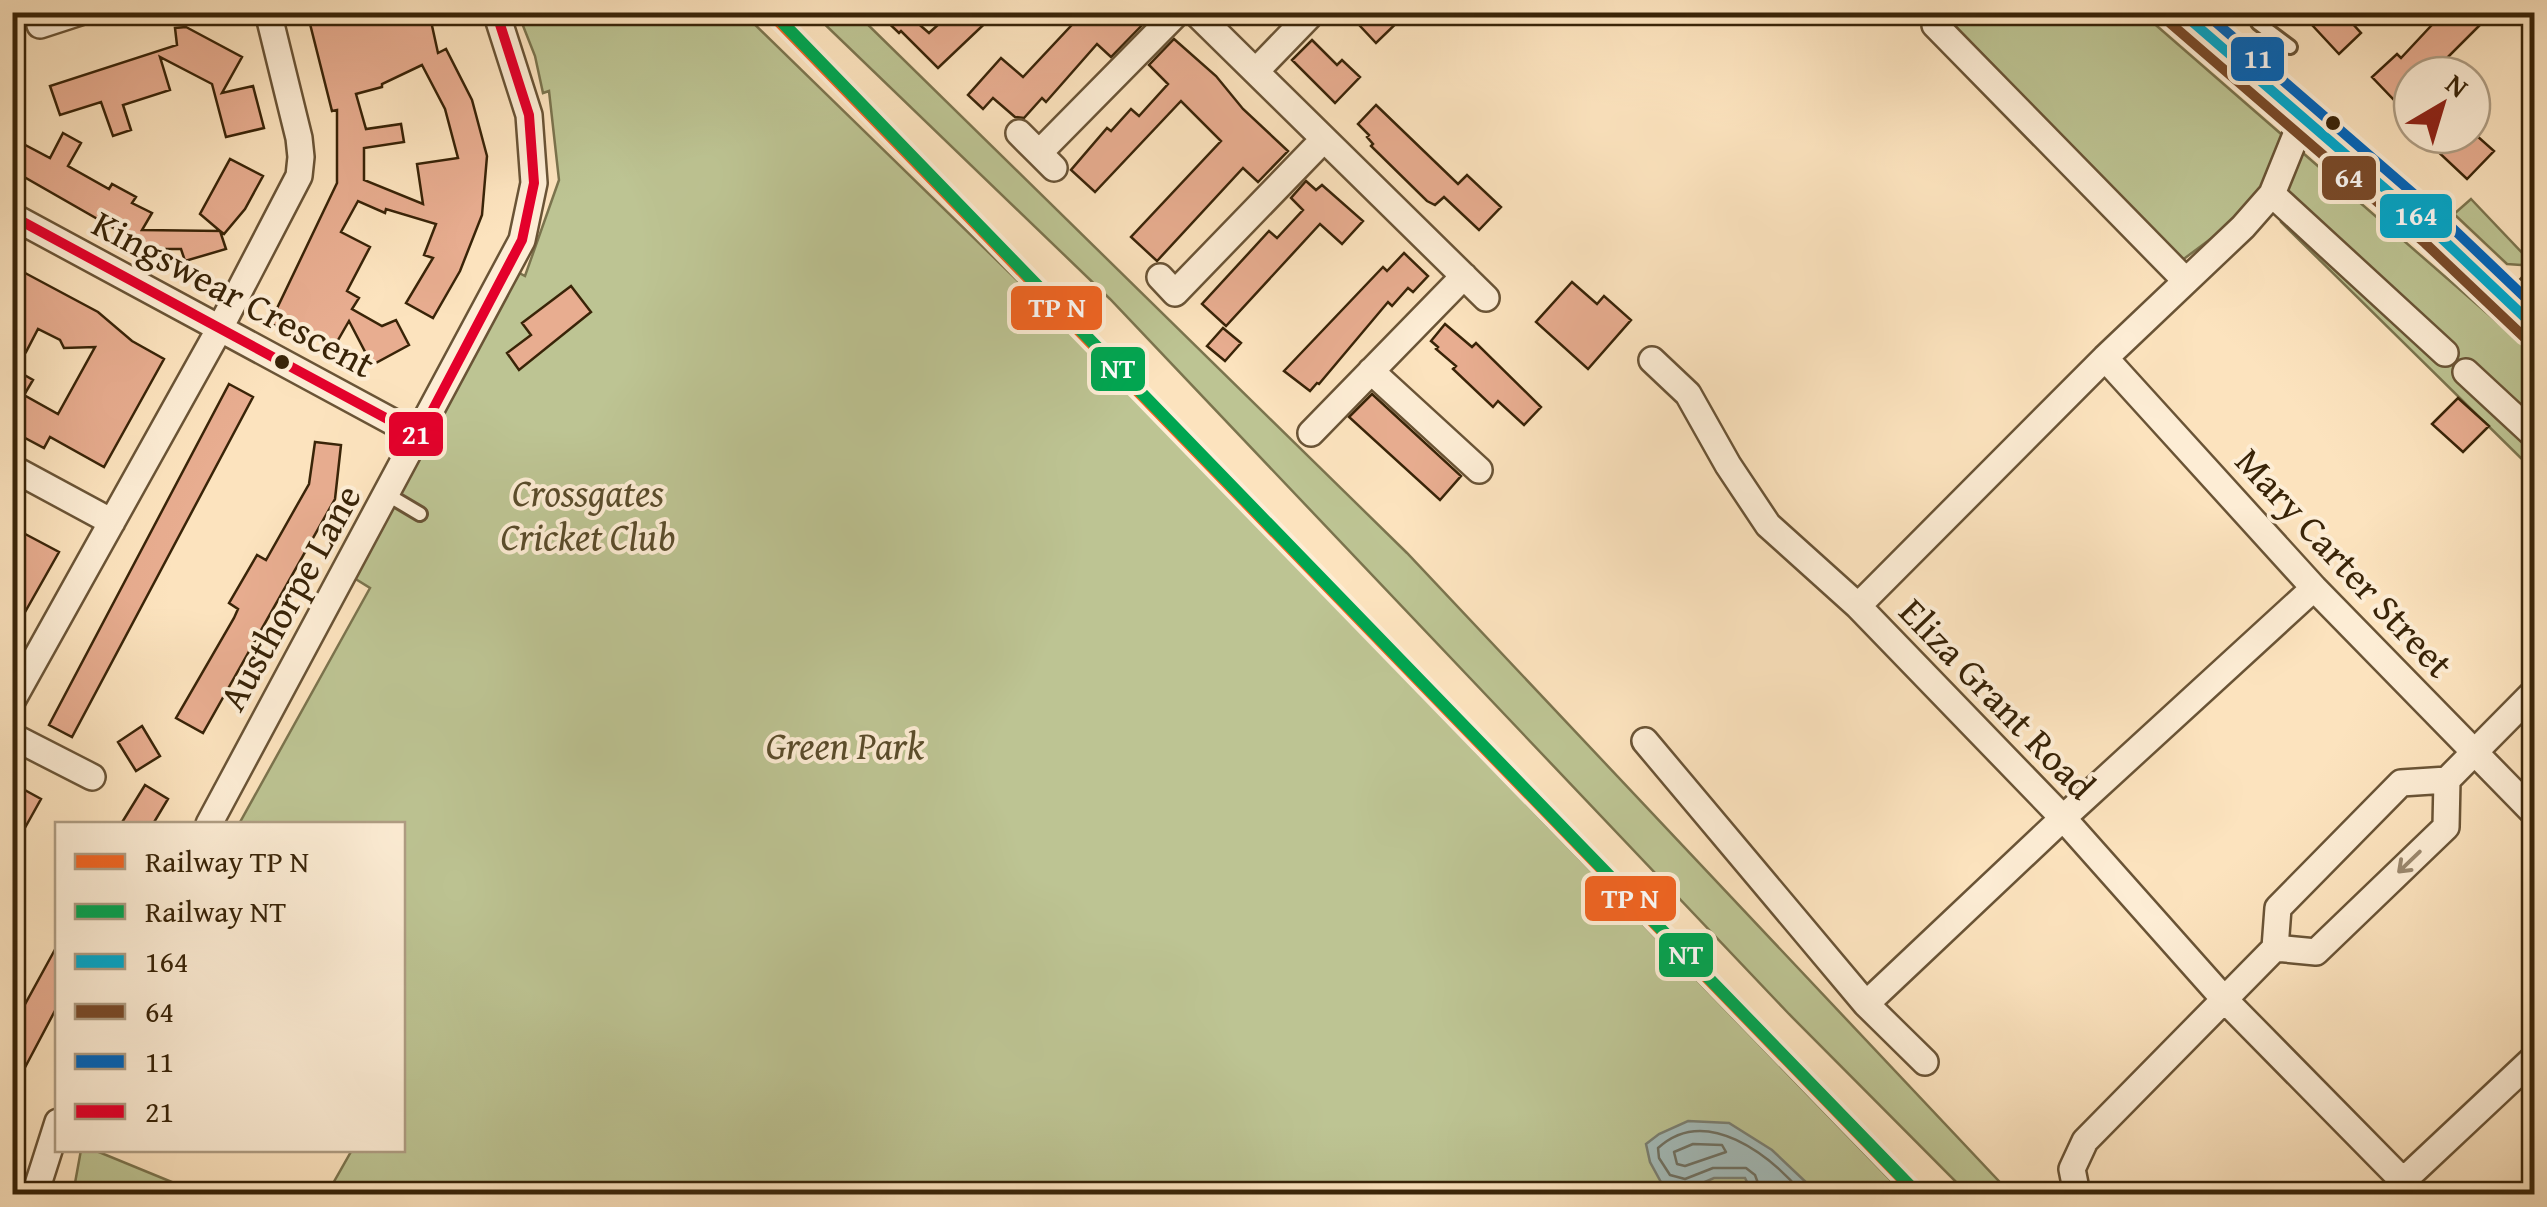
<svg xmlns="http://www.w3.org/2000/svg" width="2547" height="1207" viewBox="0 0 2547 1207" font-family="'Gentium Book Plus',serif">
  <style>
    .green { fill: #bdc493; stroke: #7b744e; stroke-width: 2.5 }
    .water { fill: #a3bcbb; stroke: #797f73; stroke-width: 2.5 }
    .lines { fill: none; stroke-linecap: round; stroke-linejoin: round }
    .shore { stroke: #6e7062; stroke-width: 2.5 }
    .building { fill: #e8ad90; stroke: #392408; stroke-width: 2.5; fill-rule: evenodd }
    .lane-casing { stroke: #6a5436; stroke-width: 18 }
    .street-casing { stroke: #6a5436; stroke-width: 30 }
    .secondary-casing { stroke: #392408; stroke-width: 40 }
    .lane { stroke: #fdedd5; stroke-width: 12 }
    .street { stroke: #fdedd5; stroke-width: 25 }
    .secondary { stroke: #fdedd5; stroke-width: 35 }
    .bus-1-casing { stroke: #fdedd5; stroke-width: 18 }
    .bus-2-casing { stroke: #fdedd5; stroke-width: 18 }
    .bus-3-casing { stroke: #fdedd5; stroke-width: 18 }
    .bus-4-casing { stroke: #fdedd5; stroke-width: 18 }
    .bus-1 { stroke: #00a9ce; stroke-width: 10 }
    .bus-2 { stroke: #7a4b2a; stroke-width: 10 }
    .bus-3 { stroke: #0065bd; stroke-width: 10 }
    .bus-4 { stroke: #e4002b; stroke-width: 10 }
    .rail-1-casing { stroke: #fdedd5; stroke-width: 20 }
    .rail-2-casing { stroke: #fdedd5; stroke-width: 20 }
    .rail-1 { stroke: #f26522; stroke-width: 12 }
    .rail-2 { stroke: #00a651; stroke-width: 12 }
    .oneway { stroke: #9b886e }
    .bus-dot { fill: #392408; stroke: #fdedd5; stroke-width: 4 }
    .labels { text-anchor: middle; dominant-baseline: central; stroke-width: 8; stroke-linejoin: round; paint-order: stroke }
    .street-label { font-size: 38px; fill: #392408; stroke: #fdedd5 }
    .park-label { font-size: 38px; font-style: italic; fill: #5a4c2b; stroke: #fdedd5 }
    .line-badge { stroke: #fdedd5; stroke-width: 4 }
    .badge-label { font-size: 28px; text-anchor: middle; font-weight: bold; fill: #fff }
  </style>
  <rect width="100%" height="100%" fill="#fce3be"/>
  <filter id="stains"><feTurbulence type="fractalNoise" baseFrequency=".002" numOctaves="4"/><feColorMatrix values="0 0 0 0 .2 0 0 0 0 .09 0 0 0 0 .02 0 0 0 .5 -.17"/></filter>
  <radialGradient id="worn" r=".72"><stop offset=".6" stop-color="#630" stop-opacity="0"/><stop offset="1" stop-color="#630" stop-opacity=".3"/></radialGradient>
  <path class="green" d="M518 13H743L1057 319 1904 1194H327L352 1150H402V824H239L370 588 346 573 508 267 525 276 559 180 549 91 543 93 535 56Z
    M813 13H856L1407 553 2011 1194H1968L1789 1014 1110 299Z
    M1943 13H2142L2534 354V471L2281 222 2279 203 2271 194 2181 261Z
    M2471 199 2528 259 2521 265 2507 264 2454 214Z
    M81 1150H94L201 1194H73Z"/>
  <path class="water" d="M1688 1121 1729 1123 1772 1150 1810 1186 1813 1194H1753L1745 1178H1714L1686 1190 1662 1184 1650 1162 1646 1144 1659 1134Z"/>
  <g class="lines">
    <path class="shore" d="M1693 1144 1722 1145 1726 1152 1685 1166 1677 1164 1674 1152Z
      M1762 1194 1755 1175 1746 1168H1713L1685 1179 1670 1175 1659 1158 1658 1148C1706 1104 1770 1155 1803 1194"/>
  </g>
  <path class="building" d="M307 12H339L342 21 372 12H429L438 53 446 49 472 100 487 156 482 215 460 271 433 318 406 303 433 258 424 255 436 224 386 209 385 213 358 201 341 232 370 247 347 291 359 298 352 309 382 326 396 320 409 345 372 365 349 321 334 347 297 325 292 334 270 323 337 183V110L332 111ZM422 65 445 109 458 158 417 164 423 204 364 180V148L404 142 401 124 366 129 356 94 382 87V84Z
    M877 12H918L913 19 929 33 952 12H997L938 68 901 31 899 33Z
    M1084 12H1143L1149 18 1111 57 1097 44 1046 102 1042 98 1024 118 1015 117 993 98 983 109 968 95 1001 58 1023 77Z
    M1347 12H1408L1376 43Z
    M2300 12H2363L2352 23 2361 33 2339 54Z
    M2444 12H2493L2430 75H2412V86L2395 101 2372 77 2397 54 2401 58Z
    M186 27 242 57 222 93 253 86 264 128 226 137 212 84 160 57 170 90 123 105 131 130 113 136 101 102 60 115 50 86 177 45 175 28Z
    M1174 39 1216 76 1243 109 1288 151 1258 182 1243 168 1157 261 1131 237 1221 141 1181 101 1095 192 1071 170 1107 128 1111 131 1131 109 1139 116 1168 84 1149 65Z
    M1312 40 1337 65 1342 60 1360 77 1335 103 1292 60Z
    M1376 105 1458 184 1467 175 1501 207 1479 230 1444 197 1435 205 1427 201 1371 146 1373 144 1367 137 1369 135 1358 124Z
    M63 133 81 143 68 166 109 189 112 184 136 197 132 203 152 213 142 230 220 231 200 214 230 159 263 176 245 209 224 234 220 231 226 249 185 261 181 249H150L12 170V138L50 158Z
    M2444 135H2476L2494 151 2467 179 2433 147Z
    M1306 181 1316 190 1322 185 1363 221 1342 244 1320 224 1226 326 1202 304 1269 231 1277 238 1303 210 1291 198Z
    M1404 253 1428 276 1413 292 1408 288 1392 306 1388 302 1319 384 1317 383 1310 391 1284 371 1383 267 1387 271Z
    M12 266 98 312 132 341 164 359 104 467 50 437 44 448 12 431V368L33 380 24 395 58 414 95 347 64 348 60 340 38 329 26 352 12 345Z
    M1572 282 1597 304 1604 296 1631 320 1588 369 1536 322Z
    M571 286 591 312 519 370 507 353 531 335 522 323Z
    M1445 324 1472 347 1476 343 1541 407 1524 425 1498 401 1493 407 1453 369 1456 366 1436 349 1438 347 1431 341Z
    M1223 328 1241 343 1225 361 1207 346Z
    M229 384 253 397 72 737 49 725Z
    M1372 394 1461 476 1440 500 1349 417Z
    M2458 398 2489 426 2463 452 2432 424Z
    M315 442 341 445 335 499 203 733 176 718 234 618 238 609 229 603 257 555 266 560 309 484Z
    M12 527 59 552 12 635Z
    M142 726 160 756 136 771 118 742Z
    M12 783 41 799 12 851Z
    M145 785 168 799 153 824H121Z
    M58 944V1005L12 1092V1028Z"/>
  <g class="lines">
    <defs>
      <path id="lane" d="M2254 12 2258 23 2290 47
        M2512 299 2534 276
        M388 495 420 514"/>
      <path id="street" d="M1195 12 1486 298
        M40 25 80 12
        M1935 25 2186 281
        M1257 70 1313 12
        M2302 120 2272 194 2243 227 2105 358 1858 606 2063 818 2224 999 2416 1194
        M1019 133 1039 153
        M1054 168 1039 153 1178 12
        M2272 194 2445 353
        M12 216 419 436
        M1160 277 1175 293 1324 139
        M2105 358 2314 588 2534 813
        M1652 360 1688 394 1728 465 1768 525 1858 606
        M1371 371 1479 470
        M2466 372 2534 435
        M1311 433 1464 276
        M12 468 112 522
        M12 701 220 328 299 176 301 157 299 138 268 12
        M12 736 92 777
        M1645 741 1866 1004
        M209 824 522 240 534 183 529 115 496 12
        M2275 948 2316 952 2446 827 2447 780
        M1925 1062 1866 1004 2063 818 2314 588
        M2403 1181 2534 1058
        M35 1194 58 1122
        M2077 1194 2072 1169 2085 1141 2275 948 2278 908 2401 783 2447 780 2534 692"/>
      <path id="secondary" d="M2180 12 2435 232 2534 326"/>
    </defs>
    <use href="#lane" class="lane-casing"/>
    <use href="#street" class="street-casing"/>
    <use href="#secondary" class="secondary-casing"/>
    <use href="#lane" class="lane"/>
    <use href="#street" class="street"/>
    <use href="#secondary" class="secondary"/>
    <defs>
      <path id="bus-1" d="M2181 12 2435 232 2534 326"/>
      <path id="bus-2" d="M2170 23 2425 243 2524 337"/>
      <path id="bus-3" d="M2204 12 2445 221 2534 306"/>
      <path id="bus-4" d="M12 216 419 436 522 240 534 183 529 115 496 12"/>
    </defs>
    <use href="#bus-1" class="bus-1-casing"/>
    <use href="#bus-2" class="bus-2-casing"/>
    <use href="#bus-3" class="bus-3-casing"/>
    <use href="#bus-4" class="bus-4-casing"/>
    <use href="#bus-1" class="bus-1"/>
    <use href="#bus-2" class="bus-2"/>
    <use href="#bus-3" class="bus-3"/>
    <use href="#bus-4" class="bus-4"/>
    <defs>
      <path id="rail-1" d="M770 12 1917 1194"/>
      <path id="rail-2" d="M782 22 1918 1194"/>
    </defs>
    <use href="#rail-1" class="rail-1-casing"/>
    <use href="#rail-2" class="rail-2-casing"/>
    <use href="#rail-1" class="rail-1"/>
    <use href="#rail-2" class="rail-2"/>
  </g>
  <defs><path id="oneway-shaft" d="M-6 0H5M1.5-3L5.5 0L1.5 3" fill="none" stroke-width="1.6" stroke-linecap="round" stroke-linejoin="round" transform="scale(2.5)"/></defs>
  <use class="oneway" href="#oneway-shaft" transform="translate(2409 862) rotate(136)"/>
  <g class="bus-dot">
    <circle cx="2333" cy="123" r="9"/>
    <circle cx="282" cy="362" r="9"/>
  </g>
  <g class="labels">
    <g class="street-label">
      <text transform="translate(234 293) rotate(28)">Kingswear Crescent</text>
      <text transform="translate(2345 562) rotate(47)">Mary Carter Street</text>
      <text transform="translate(289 597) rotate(-61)">Austhorpe Lane</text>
      <text transform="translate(1998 698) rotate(46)">Eliza Grant Road</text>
    </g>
    <g class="park-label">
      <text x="588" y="492">Crossgates<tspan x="588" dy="44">Cricket Club</tspan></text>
      <text x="845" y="745">Green Park</text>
    </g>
  </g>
  <g class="line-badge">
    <rect x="2229" y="35" width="57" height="48" rx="10" fill="#0065bd"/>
    <rect x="2320" y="154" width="58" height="48" rx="10" fill="#7a4b2a"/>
    <rect x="2378" y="192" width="76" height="48" rx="10" fill="#00a9ce"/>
    <rect x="1009" y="284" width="95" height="48" rx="10" fill="#f26522"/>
    <rect x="1089" y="345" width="58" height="48" rx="10" fill="#00a651"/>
    <rect x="387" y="410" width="58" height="48" rx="10" fill="#e4002b"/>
    <rect x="1583" y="874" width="95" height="49" rx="10" fill="#f26522"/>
    <rect x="1657" y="931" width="58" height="48" rx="10" fill="#00a651"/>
  </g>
  <g class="badge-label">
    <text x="2258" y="68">11</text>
    <text x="2349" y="187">64</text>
    <text x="2416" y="225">164</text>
    <text x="1057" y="317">TP N</text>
    <text x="1118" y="378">NT</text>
    <text x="416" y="444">21</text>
    <text x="1630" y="908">TP N</text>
    <text x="1686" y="964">NT</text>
  </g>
  <rect width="2547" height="1207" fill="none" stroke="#fce3be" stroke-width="50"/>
  <rect x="15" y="15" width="2517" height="1177" fill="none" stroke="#392408" stroke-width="5"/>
  <rect x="25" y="25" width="2497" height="1157" fill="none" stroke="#392408" stroke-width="2.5"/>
  <rect x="55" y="822" width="350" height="330" fill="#fdedd5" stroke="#af9d83" stroke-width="2.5"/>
  <rect x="75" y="854" width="50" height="15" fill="#f26522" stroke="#af9d83" stroke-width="2.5"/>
  <text x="145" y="872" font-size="30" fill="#392408">Railway TP N</text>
  <rect x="75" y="904" width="50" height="15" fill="#00a651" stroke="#af9d83" stroke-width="2.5"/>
  <text x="145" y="922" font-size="30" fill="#392408">Railway NT</text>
  <rect x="75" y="954" width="50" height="15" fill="#00a9ce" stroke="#af9d83" stroke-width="2.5"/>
  <text x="145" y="972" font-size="30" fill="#392408">164</text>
  <rect x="75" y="1004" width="50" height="15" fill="#7a4b2a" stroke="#af9d83" stroke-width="2.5"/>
  <text x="145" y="1022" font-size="30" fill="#392408">64</text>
  <rect x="75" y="1054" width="50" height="15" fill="#0065bd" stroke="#af9d83" stroke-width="2.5"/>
  <text x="145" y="1072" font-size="30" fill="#392408">11</text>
  <rect x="75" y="1104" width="50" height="15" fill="#e4002b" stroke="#af9d83" stroke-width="2.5"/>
  <text x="145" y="1122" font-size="30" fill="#392408">21</text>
  <g transform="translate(2442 105) rotate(38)"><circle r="48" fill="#fdedd5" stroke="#af9d83" stroke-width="2.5"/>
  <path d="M0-8L18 38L0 25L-18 38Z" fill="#8f2418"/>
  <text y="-15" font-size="28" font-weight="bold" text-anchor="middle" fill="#392408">N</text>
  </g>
  <rect width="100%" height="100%" filter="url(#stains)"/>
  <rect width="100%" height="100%" fill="url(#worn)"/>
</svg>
